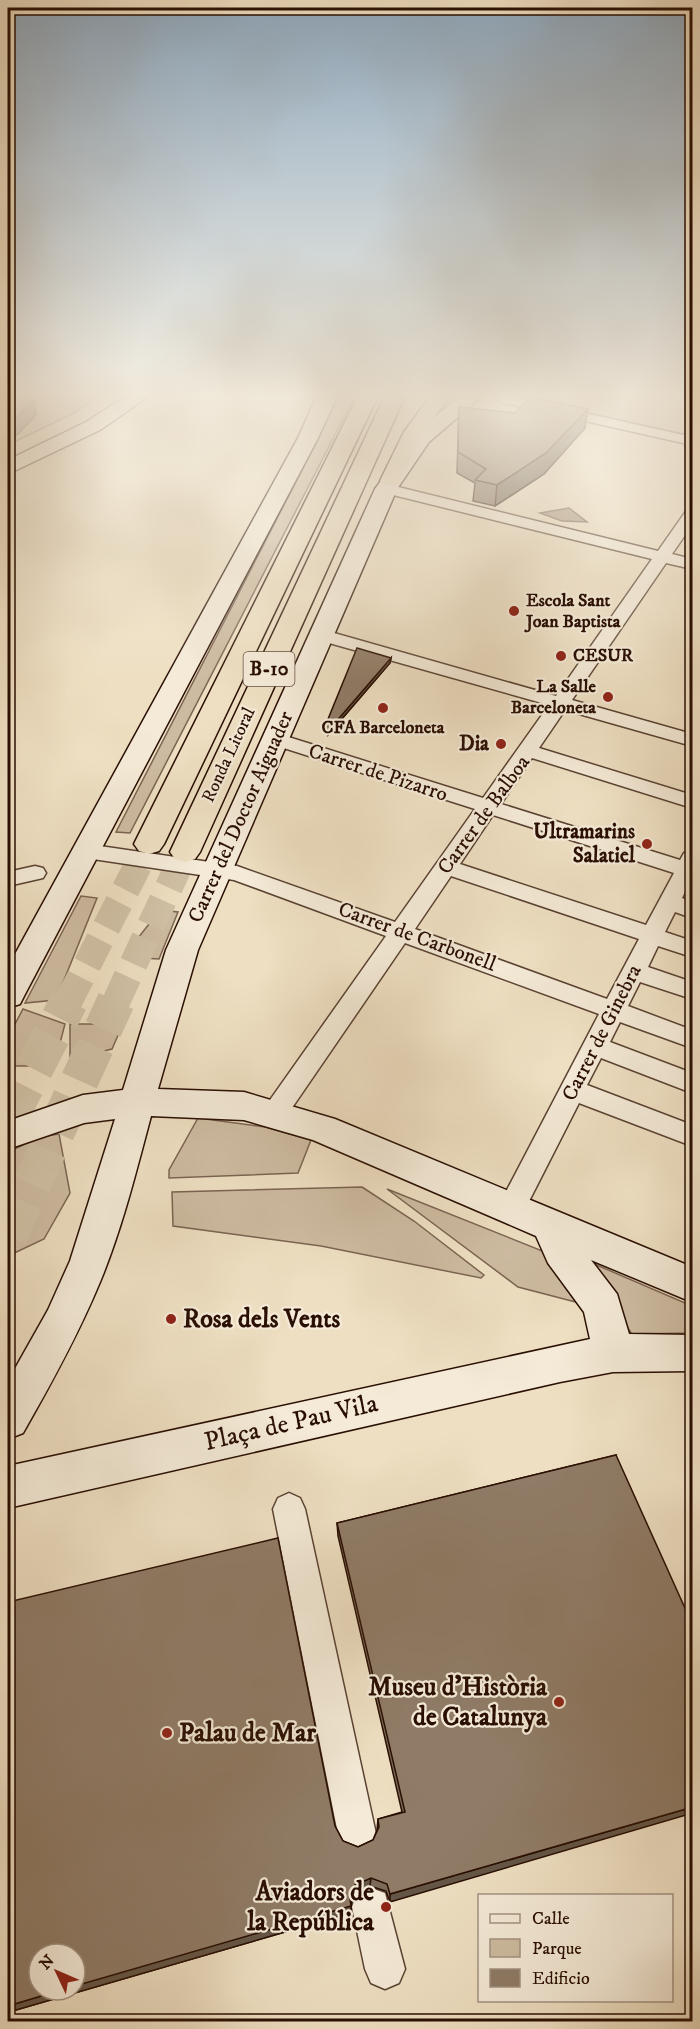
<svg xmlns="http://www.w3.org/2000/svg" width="700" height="2029" viewBox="0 0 700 2029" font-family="'IM FELL DW Pica',serif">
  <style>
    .green { fill: #cdbba1; stroke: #7b6452; stroke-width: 1.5 }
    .water { fill: #ab9881; stroke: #77614e; stroke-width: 1.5 }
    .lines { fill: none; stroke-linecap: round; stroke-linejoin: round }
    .highway-tunnel-far1 { stroke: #d0c0a5; stroke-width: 28; stroke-dasharray: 28 14; stroke-linecap: butt }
    .highway-tunnel { stroke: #d0c0a5; stroke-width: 38; stroke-dasharray: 38 19; stroke-linecap: butt }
    .street-casing { stroke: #5a4232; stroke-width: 3 }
    .secondary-casing { stroke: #290e02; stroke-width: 3 }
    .highway-casing { stroke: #290e02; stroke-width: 3 }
    .street { fill: #f4ead7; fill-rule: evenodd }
    .secondary { fill: #f4ead7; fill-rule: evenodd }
    .highway { fill: #eedfc2; fill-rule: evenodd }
    .wall { fill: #7b6a58; stroke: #290e02; stroke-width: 1.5 }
    .shaded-wall { fill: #645647; stroke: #290e02; stroke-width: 1.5 }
    .building { fill: #8f7b66; stroke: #290e02; stroke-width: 1.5 }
    .poi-dot { fill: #8f2418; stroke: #f4ead7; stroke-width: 2 }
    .labels { text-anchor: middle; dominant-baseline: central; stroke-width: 4.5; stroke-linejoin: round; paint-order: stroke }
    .far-poi-label { font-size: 18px; font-weight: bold; fill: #290e02; stroke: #f4ead7; text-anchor: start }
    .far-street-label { font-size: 18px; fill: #290e02; stroke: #f4ead7 }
    .shield { fill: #f4ead7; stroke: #665042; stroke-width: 1.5 }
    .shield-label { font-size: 20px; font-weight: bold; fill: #290e02 }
    .poi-label { font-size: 21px; font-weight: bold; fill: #290e02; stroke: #f4ead7; text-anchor: end }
    .street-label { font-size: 21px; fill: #290e02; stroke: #f4ead7 }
    .near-poi-label { font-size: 26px; font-weight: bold; fill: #290e02; stroke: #f4ead7; text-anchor: start }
    .near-street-label { font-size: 26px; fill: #290e02; stroke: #f4ead7 }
  </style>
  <rect width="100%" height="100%" fill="#eedfc2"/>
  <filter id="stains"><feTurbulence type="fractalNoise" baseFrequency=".00333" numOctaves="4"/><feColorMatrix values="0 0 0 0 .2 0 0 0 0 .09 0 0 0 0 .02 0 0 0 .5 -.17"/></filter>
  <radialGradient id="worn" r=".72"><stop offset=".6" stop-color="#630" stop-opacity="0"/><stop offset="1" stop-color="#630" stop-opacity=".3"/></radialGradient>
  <path class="green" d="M8 398H97L74 413 8 445Z
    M339 398H354L130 833 116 832Z
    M522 398H692V436Z
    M81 896 97 898 56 1000 25 1003Z
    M160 910 178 912 159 959 123 957Z
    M23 1009 65 1024 54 1066H8V1037Z
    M70 1024H123L112 1049 70 1059Z
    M198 1118 265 1127 311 1140 298 1173 169 1178V1170Z
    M59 1134 70 1193 44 1239 8 1256V1152L40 1137Z
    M362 1187 414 1221 484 1275 481 1278 321 1246 173 1226 172 1192Z
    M387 1189 555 1256 587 1305 518 1287Z
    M578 1257 692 1306V1333L632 1334Z"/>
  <path class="water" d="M569 508 587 522 562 521 540 513Z"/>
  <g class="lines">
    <path class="highway-tunnel-far1" d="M68 1002 149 844
      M116 1002 185 852"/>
    <path class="highway-tunnel" d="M8 1120 69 1001
      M8 1236 116 1001"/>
    <defs>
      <path id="street" d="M493 398H517L692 437V445L500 402Z
        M386 484 658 551 686 511 692 509V525L672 554 692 559V569L666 563 572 700 692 734V746L565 710 539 748 692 795V808L532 758 501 804 680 860 684 853 692 851V878L682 898 692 902V918L675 912 665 932 692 941V957L658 946 648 967 692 982V999L640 982 628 1006 692 1030V1048L620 1022 610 1042 692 1073V1093L601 1058 587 1085 692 1125V1146L579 1103 522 1215 512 1218 502 1215 498 1207 599 1014 405 943 283 1121 274 1124 265 1121 261 1114 265 1107 386 936 234 880 86 858 78 856 75 851 78 846 86 844 237 866 395 922 475 809 268 743 265 739 268 735H282L483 798 549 705 315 639 312 635 315 631H327L556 696 652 559 381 492 378 489ZM493 815 674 873 646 925 460 864ZM451 876 639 939 607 999 415 929Z
        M35 866 43 868 46 873 43 878 8 886V872Z
        M289 1493 300 1498 305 1509 376 1834 370 1847 357 1853 344 1847 338 1834 273 1509 278 1498Z
        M371 1888 385 1893 405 1969 399 1983 385 1989 371 1983 365 1969 352 1907 357 1893Z"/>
      <path id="secondary" d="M123 398H146L100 430 8 474V460L86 422Z
        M316 398H336L318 438 24 996 20 1004 8 1008V967L298 438Z
        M457 398H480L429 442 397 489 198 950 158 1089 244 1092 335 1119 692 1267V1302L591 1260 617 1294 629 1334 692 1335V1371L613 1372 560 1382 8 1508V1466L590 1339 584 1312 548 1263 536 1236 313 1140 244 1120 151 1116C136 1172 122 1229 100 1282 78 1335 51 1384 23 1433L8 1439V1381L48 1310 70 1261 115 1119 84 1123 8 1149V1121L83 1095 123 1090 166 950 375 489 415 434Z"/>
      <path id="highway" d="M357 398H377L164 844 159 851 149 854 139 851 134 844Z
        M384 398H404L200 852 195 859 185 862 175 859 170 852Z
        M429 398H448L424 432 398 485H384L380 481 404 432Z"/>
    </defs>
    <use href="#street" class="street-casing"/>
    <use href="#secondary" class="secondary-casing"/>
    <use href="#highway" class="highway-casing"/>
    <use href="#street" class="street"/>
    <use href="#secondary" class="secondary"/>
    <use href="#highway" class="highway"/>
  </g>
  <path class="wall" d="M459 407 585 428 544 474 495 506 473 501 475 483 457 473Z
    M391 658 390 663 328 735 324 733V729Z
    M616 1455 390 1902 386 1891 370 1886 355 1892 351 1904V1913L16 2010 335 1826 343 1841 358 1847 373 1840 377 1830 378 1819 402 1812 338 1536 337 1523Z"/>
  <path class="shaded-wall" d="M34 400 36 415 18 434 8 441V424Z
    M588 409 585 428 544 474 495 506 497 485Z
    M391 658 390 663 328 735V731Z
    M693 1807V1813L390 1902V1894Z
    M371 1878 370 1886 355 1892 350 1906H351V1913L16 2010 8 2006 61 1990H75V1986Z"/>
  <path class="building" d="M8 398H29L34 400 15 419 8 424Z
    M529 398H535L588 409 546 453 497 485 475 480 486 469 458 452 459 407 515 413Z
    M357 648 391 658 328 731 324 729Z
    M616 1455 693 1626V1807L390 1894 387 1884 371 1878 355 1885 350 1899 351 1906 75 1986V1954H39V1990H61L8 2006V1602L278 1538 335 1826 343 1841 358 1847 373 1840 379 1827 378 1819 405 1812 337 1523Z"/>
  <linearGradient id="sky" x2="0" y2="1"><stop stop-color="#8fa9bf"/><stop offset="0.58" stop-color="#f7f1e4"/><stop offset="1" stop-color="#f7f1e4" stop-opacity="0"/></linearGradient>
  <rect width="700" height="682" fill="url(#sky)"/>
  <g class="poi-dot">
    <circle cx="514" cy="611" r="6"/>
    <circle cx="561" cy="656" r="6"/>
    <circle cx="608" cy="697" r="6"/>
    <circle cx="383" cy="708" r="6"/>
    <circle cx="501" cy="744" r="6"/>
    <circle cx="647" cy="844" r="6"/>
    <circle cx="171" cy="1319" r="6"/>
    <circle cx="559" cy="1702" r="6"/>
    <circle cx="167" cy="1733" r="6"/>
    <circle cx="386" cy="1907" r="6"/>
  </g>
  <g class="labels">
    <g class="far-poi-label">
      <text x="526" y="601">Escola Sant<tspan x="526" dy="21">Joan Baptista</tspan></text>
      <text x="573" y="656">CESUR</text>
      <text x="596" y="687" text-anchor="end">La Salle<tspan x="596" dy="21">Barceloneta</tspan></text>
      <text x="383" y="728" text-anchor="middle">CFA Barceloneta</text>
    </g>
    <g class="far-street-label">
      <text transform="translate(229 755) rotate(-65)">Ronda Litoral</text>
    </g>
    <rect class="shield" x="243.5" y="652" width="51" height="34" rx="4.5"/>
    <g class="shield-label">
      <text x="269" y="669">B-10</text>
    </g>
    <g class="poi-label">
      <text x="489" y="744">Dia</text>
      <text x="635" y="832">Ultramarins<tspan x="635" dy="24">Salatiel</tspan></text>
    </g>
    <g class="street-label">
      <text transform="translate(378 773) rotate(18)">Carrer de Pizarro</text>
      <text transform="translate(484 815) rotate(-54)">Carrer de Balboa</text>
      <text transform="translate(241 817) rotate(-66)">Carrer del Doctor Aiguader</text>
      <text transform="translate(417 937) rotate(20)">Carrer de Carbonell</text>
      <text transform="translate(602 1033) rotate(-63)">Carrer de Ginebra</text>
    </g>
    <g class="near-poi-label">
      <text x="183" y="1319">Rosa dels Vents</text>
      <text x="547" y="1687" text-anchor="end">Museu d'Història<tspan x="547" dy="30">de Catalunya</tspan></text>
      <text x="179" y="1733">Palau de Mar</text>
      <text x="374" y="1892" text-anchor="end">Aviadors de<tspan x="374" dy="30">la República</tspan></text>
    </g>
    <g class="near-street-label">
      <text transform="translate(291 1423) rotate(-13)">Plaça de Pau Vila</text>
    </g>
  </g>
  <rect width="700" height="2029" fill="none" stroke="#eedfc2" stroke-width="30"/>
  <rect x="9" y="9" width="682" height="2011" fill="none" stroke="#290e02" stroke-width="3"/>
  <rect x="15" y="15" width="670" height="1999" fill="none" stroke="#290e02" stroke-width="1.5"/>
  <rect x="478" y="1894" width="195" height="108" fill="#f4ead7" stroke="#a39282" stroke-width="1.5"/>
  <rect x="490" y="1914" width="30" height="9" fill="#f4ead7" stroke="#a39282" stroke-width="1.5"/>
  <text x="532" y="1924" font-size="18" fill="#290e02">Calle</text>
  <rect x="490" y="1939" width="30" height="18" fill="#cdbba1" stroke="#a39282" stroke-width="1.5"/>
  <text x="532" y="1954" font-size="18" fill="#290e02">Parque</text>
  <rect x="490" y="1969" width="30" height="18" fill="#8f7b66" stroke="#a39282" stroke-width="1.5"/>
  <text x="532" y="1984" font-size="18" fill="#290e02">Edificio</text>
  <g transform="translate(57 1972) rotate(314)"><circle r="28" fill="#f4ead7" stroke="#a39282" stroke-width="1.5"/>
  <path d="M0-4.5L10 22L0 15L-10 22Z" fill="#8f2418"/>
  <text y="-9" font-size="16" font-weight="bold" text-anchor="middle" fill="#290e02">N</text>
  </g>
  <rect width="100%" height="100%" filter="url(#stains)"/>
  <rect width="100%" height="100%" fill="url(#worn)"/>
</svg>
